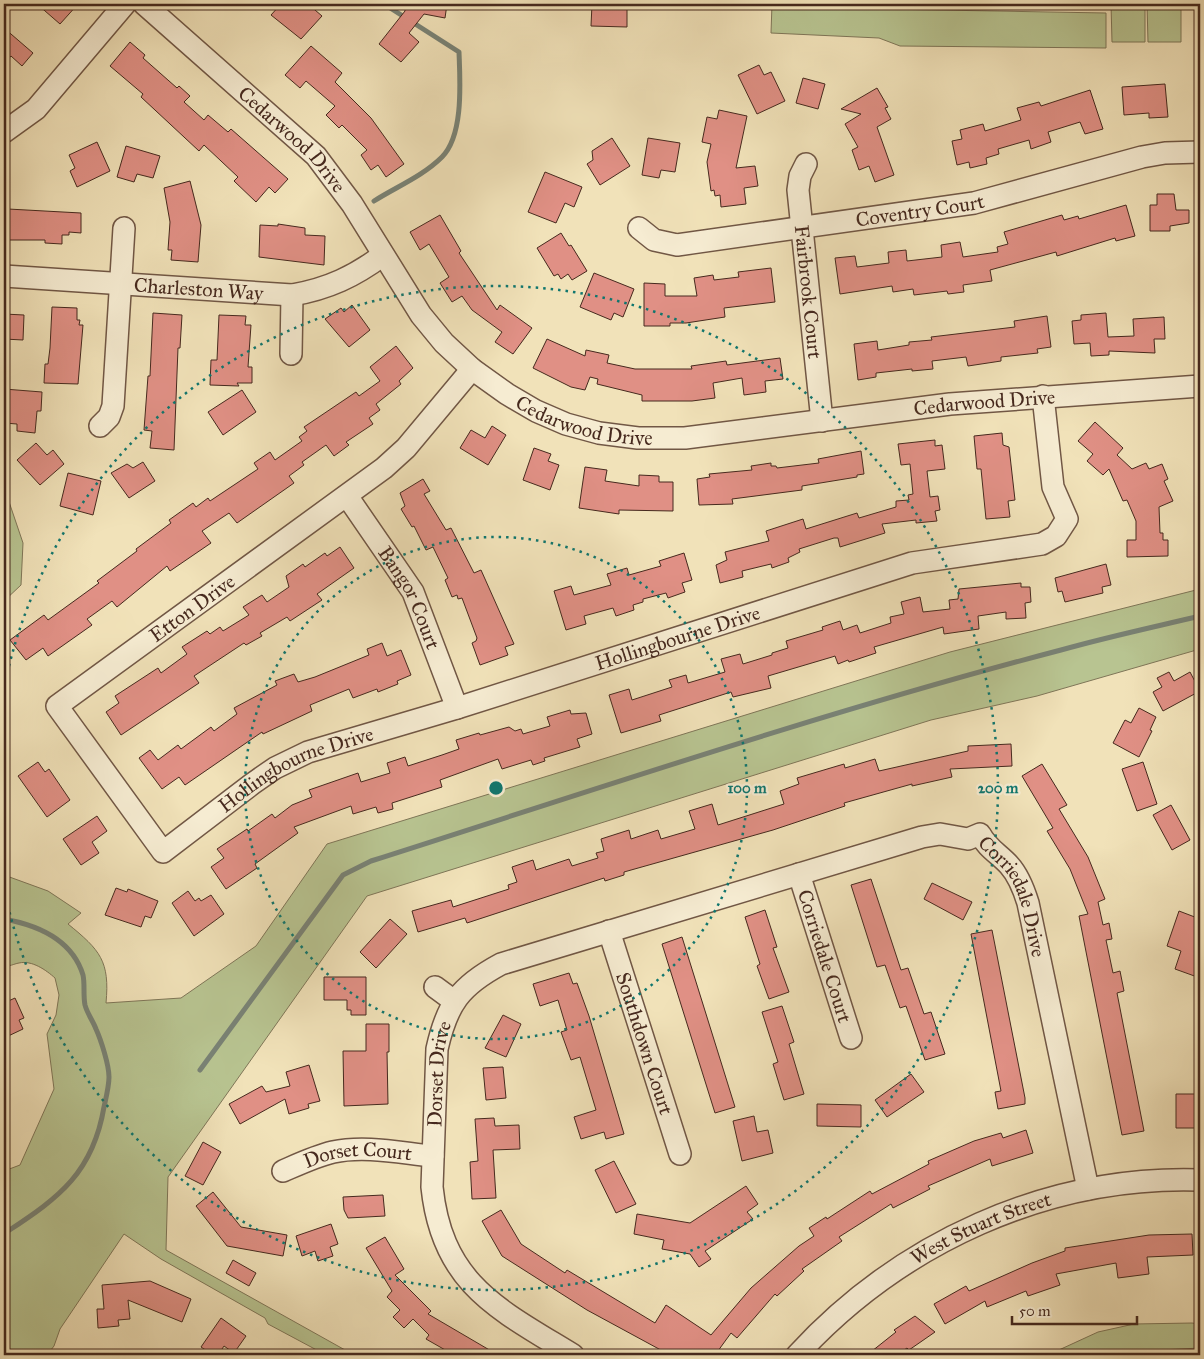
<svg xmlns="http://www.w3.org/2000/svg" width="1204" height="1359" viewBox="0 0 1204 1359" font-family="'IM FELL Great Primer',serif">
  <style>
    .green { fill: #b8c491; stroke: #7f7658 }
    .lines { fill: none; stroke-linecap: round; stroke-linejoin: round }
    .stream { stroke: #798275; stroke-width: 5 }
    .building { fill: #e09085; stroke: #46291e }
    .minor-casing { stroke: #715745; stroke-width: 24 }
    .minor { stroke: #f6ecd2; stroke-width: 21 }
    .ring { fill: none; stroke: #0f766e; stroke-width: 2.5; stroke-dasharray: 2.5 5 }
    .labels { text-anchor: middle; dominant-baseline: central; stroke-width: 4.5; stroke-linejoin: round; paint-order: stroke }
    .street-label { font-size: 20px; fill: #46291e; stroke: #f6ecd2 }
    .centre { fill: #0f766e; stroke: #f6ecd2; stroke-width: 2.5 }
    .ring-label { font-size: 15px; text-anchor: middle; font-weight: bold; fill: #0f766e; stroke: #f6ecd2; stroke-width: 4.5; stroke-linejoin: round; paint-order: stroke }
  </style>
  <rect width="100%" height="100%" fill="#f1e2b9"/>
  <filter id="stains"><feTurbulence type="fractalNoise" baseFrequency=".004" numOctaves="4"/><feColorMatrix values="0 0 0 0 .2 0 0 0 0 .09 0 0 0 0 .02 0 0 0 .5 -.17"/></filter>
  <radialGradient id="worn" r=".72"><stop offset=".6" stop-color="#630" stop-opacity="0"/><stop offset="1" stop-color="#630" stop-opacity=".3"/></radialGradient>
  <path class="green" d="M772 4H880L882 9 1106 13V48L900 46 879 38 771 33Z
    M1111 4H1145V42H1112Z
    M1147 4H1181V42H1148Z
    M4 487 23 543 21 585 4 601Z
    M1200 589V649L1037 696 931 720 367 896 168 1177 166 1250 354 1355H326L268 1324 265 1318 161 1259 124 1234 60 1329 54 1346 47 1355H4V1171L20 1165 54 1089 47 1034 56 1015 59 995 55 978C46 970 32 960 19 963 13 964 10 967 4 965V875L48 891 81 913 68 924C100 950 110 961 106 1003L181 998 256 946 327 844 950 652Z
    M1192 1323 1200 1324V1348L1122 1352 1114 1355H1048L1098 1332 1134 1324Z"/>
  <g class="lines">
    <path class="stream" d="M374 201C396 187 423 176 442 157 464 135 460 81 459 52L384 4
      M4 919C37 925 72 939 83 975 85 984 83 995 85 1005 87 1013 93 1021 96 1029 101 1040 109 1065 109 1077 109 1086 106 1098 104 1107 93 1172 60 1197 8 1231L4 1238
      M200 1070 343 875 371 861C600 788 828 711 1061 650 1107 637 1154 627 1200 616"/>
  </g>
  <path class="building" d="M37 4H78L60 24Z
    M281 4H308L322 16 301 39 271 15Z
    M405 4H447L445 18 424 14 409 33 419 42 401 62 379 44 405 11Z
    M592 4H627V27L591 26Z
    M4 28 33 53 22 66 11 56 4 64Z
    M130 42 145 55 143 58 177 88 179 86 190 96 184 102 204 120 208 115 228 132 231 129 288 179 275 193 269 187 256 202 234 181 238 177 204 145 199 151 141 97 143 94 110 66Z
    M311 46 342 73 335 82 371 118 404 164 386 177 378 165 371 170 361 155 367 150 342 125 339 128 326 115 335 106 306 81 300 88 285 75Z
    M759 65 764 75 771 72 785 101 757 114 738 75Z
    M803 78 825 84 818 109 796 103Z
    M1165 84 1168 117 1149 118V113L1124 115 1122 87Z
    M877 88 888 107 885 108 891 119 877 127 894 175 875 182 869 166 859 170 852 150 858 147 845 124 861 114 841 109Z
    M1090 90 1103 129 1085 134 1080 122 1048 132 1051 142 1031 149 1029 140 998 149 999 154 986 158 987 164 970 168 969 162 957 165 952 141 962 139 960 130 983 124 985 131 1021 120 1017 108 1039 102 1041 106Z
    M719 110 747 116 736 168 755 166 758 186 744 188 746 204 721 207 720 195 715 196 714 190 711 191 707 162 711 144 702 142 707 117 717 119Z
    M612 138 630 166 600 185 587 164 593 160 592 151Z
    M648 138 680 143 675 172 661 170 659 178 642 175Z
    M97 142 110 171 77 187 70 171 75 168 69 155Z
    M126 146 160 156 153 178 137 174 134 182 117 177Z
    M545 172 582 187 574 207 565 203 556 223 528 212Z
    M190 181 201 225 198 262 171 260 172 250H168L170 222 164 188Z
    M1157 194H1174L1176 210H1189V223L1170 226V231H1150V205H1157Z
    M1126 205 1135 236 1116 241 1115 238 1057 256 1056 252 990 270 992 281 963 285 964 292 948 294 947 291 914 295 913 289 893 292 892 286 840 294 835 258 855 256 857 267 889 263 888 252 906 250 907 261 942 257 941 245 960 242 963 257 998 252 997 247 1008 244 1004 232 1062 215 1064 220 1078 216 1079 219Z
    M8 209 81 213V233L69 232V235H62V244L45 243V240H4V223H7Z
    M440 215 461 251 459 253 497 310 500 305 532 328 513 354 495 342 502 332 472 310 462 296 452 302 440 283 449 277 429 244 420 250 410 232Z
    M278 224 305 228V235L325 236 324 265 259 257 260 225 278 226Z
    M561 233 569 246 571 245 587 271 572 280 568 274 561 279 558 274 554 276 537 248Z
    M771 268 775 302 724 308 725 317 686 323H670V326H644V283L665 284V296H697L694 278 713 275 714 280 739 277 738 272Z
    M594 273 634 289 623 317 614 313 611 320 580 307Z
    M352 305 370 330 349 347 325 319 341 308 344 312Z
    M52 307 77 308V320H80L79 325H83L78 384 44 383 45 364H48L50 348Z
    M153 313 182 315 180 348H178L174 450 150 448 152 431 144 430 148 376H150Z
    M1106 313 1108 337 1134 336 1133 319 1164 317 1165 339H1154L1155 353 1109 351V355L1091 356 1090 343 1074 344 1072 321 1081 320V315Z
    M4 314 24 315 23 340 4 339Z
    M219 315 246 316 245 325H251L248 367H252V383H237L239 386 210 385 211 360H217Z
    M1047 316 1051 347 1037 349 1038 353 1001 357V361L968 366 966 357 932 361 933 369 912 371V369L876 373V377L858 380 854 344 877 341 878 350 909 345V342L932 340 931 337 1015 327 1014 321Z
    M547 339 585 356 586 350 609 355 607 363 635 369H692L691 366 726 361 727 365 780 358 783 379 765 381 766 392 744 395 742 378 713 383 715 398 692 401H642V395L597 384 598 379 590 377 585 390 571 387 533 368Z
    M396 346 413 368 399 381 401 384 376 404 380 410 369 418 373 424 346 442 349 445 334 456 326 445 302 462 304 465 289 476 294 483 237 523 229 513 202 531 211 543 170 571 167 566 117 607 112 601 87 619 92 625 48 656 43 648 26 660 10 640 44 615 48 620 99 583 97 581 137 551 136 549 171 523 169 520 193 503 196 507 208 498 210 501 258 469 254 463 270 452 275 460 302 441 299 437 307 431 304 427 356 392 359 396 380 381 370 367Z
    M4 389 42 392 41 411H37L35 433 17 431V424L4 423Z
    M242 390 256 412 223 435 208 412Z
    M1095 422 1123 448 1117 455 1132 469 1146 463 1149 469 1162 464 1168 479 1164 481 1173 501 1159 507 1160 533H1163V540H1168V556L1127 557V540H1136V521L1127 500 1123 501 1109 469 1103 475 1087 461 1093 454 1078 441Z
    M492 426 506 435 488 465 460 448 471 430 485 438Z
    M1002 433 1003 445 1009 447 1015 500 1008 501 1010 517 986 519 981 469H977L974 436Z
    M935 440V446L942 445 945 469 927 471 930 497 938 496 940 510 935 511 937 521 916 523V520L882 524 885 533 840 547 838 538H834L799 549 800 552 788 558 789 562 772 568 771 564 742 571 743 577 720 583 716 565 727 560 725 552 769 541 766 531 803 519 806 529 857 513 859 518 896 507V501L909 500 908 495 913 494 910 464 901 465 898 444Z
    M36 443 47 455 53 450 64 464 40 485 17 460Z
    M534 448 551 454 548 461 559 465 550 490 523 480Z
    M861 451 864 474 857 475V477L802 486V490L732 499 733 504 699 505 697 479 710 477 709 474 752 470 751 466 771 463V466H776L777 468 819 463 818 459Z
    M143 462 155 481 129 498 111 473 127 464 133 468Z
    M585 467 607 470 605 481 639 486V475L659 476V482H673V511L619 510V514L579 508Z
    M68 473 101 481 93 515 60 506Z
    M423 479 430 491 424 494 446 530 451 528 474 573 481 570 514 644 505 647 508 655 480 665 472 643 476 641 477 638 462 598 458 599 457 595 452 597 445 580 448 578 433 547 426 550 414 526 412 527 401 509 405 506 400 493Z
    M340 547 354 568 317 594 322 600 290 621 287 617 260 633 262 636 246 645 244 643 194 676 199 683 121 735 106 712 119 703 115 696 158 668 161 673 187 654 182 647 207 631 210 634 220 627 223 631 249 615 243 607 262 595 267 602 289 587 286 576 303 564 305 567 325 553 327 556Z
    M684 553 692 580 682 583 685 592 668 598 666 593 643 599V602L633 605 634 610 616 616 613 608 584 616 586 624 566 630 554 591 571 586 574 595 611 585 607 574 627 568 629 575 661 566 659 561Z
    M1106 564 1111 585 1102 587 1103 593 1065 602 1062 591 1058 592 1055 578Z
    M1021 583V587H1030L1031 602 1025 603 1026 618 1006 619V612L978 616 979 629 944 634 943 627 874 647 876 653 849 662 848 660 838 664 835 656 832 657 768 676 771 688 733 697 731 692 659 715 661 721 621 733 609 695 629 689 632 700 672 687 669 680 686 675 688 683 725 672 721 659 740 654 743 664 772 655V653L788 648 786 641 823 630 822 627 840 621 843 630 857 625 860 633 891 623 890 617 904 614 901 602 920 597 923 612 950 609 949 600 958 599 959 589Z
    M382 643 387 656 401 650 411 675 397 681 398 684 378 692 377 689 353 698 349 689 310 705 312 711 263 734 262 732 185 785 179 777 162 789 139 758 150 750 158 760 178 745 181 749 211 727 214 731 237 714 234 708 277 685 275 681 294 674 298 682 315 677 369 655 367 649Z
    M1169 672 1174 681 1190 672 1200 691 1163 711 1153 692 1162 687 1157 678Z
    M1139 708 1156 717 1150 730 1152 731 1139 757 1113 743 1125 720 1131 723Z
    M570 710 571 714 586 713 592 734 577 739 580 747 544 758 545 761 533 765 531 760 502 769 498 759 440 780 442 787 392 803 393 809 378 813 376 807 353 814 351 806 294 827 298 833 255 864 257 868 226 889 211 867 224 858 217 849 247 829 248 831 272 814 275 818 292 805 312 797 309 790 358 773 361 782 390 773 387 763 405 757 408 766 442 755 459 749 456 740 479 733 480 735 509 727 515 731 521 729 523 734 550 726 547 717Z
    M1011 744 1012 766 950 769 952 777 912 786V784L844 803 845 806 773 830 624 872V875L605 881 604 878 467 923 465 918 418 932 412 911 451 900 453 907 509 889 508 885 517 882 512 867 533 860 536 870 569 859 572 866 598 858 596 853 604 851 601 839 629 830 631 839 658 830 661 839 695 829 689 811 712 804 718 825 784 804 780 791 799 784 797 778 844 764 845 768 875 759 879 771 968 751V746Z
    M38 762 45 772 49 769 70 800 47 817 18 776Z
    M1143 762 1157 804 1137 811 1122 769Z
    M1042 764 1067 805 1059 809 1088 857 1105 899 1098 902 1103 925 1109 923 1112 939 1106 940 1113 973 1120 971 1124 991 1117 993 1144 1131 1122 1135 1079 916 1088 914 1070 869 1047 831 1053 828 1022 776Z
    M1171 805 1190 840 1172 850 1153 815Z
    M97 816 107 831 92 842 99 853 81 865 63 839Z
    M871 879 901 970 908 968 924 1014 931 1012 945 1054 925 1060 906 1006 900 1008 885 965 877 967 851 885Z
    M932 883 972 902 963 920 924 899Z
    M116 888 127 892 128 889 158 901 151 918 145 916 141 927 105 915Z
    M188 891 195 901 199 898 201 901 211 895 224 914 194 936 172 903Z
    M765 910 777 947 773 948 789 992 769 999 757 966 760 964 745 917Z
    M1179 911 1200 919V978L1175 969 1181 951 1167 946Z
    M390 919 407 934 376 968 360 952Z
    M992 930 1025 1098V1104L998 1109 995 1092 1001 1091 971 934Z
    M682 937 735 1107 715 1113 662 944Z
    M569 973 573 984 577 983 589 1016 624 1134 606 1139 604 1132 581 1139 574 1117 596 1110 580 1057 571 1060 561 1032 567 1030 558 1000 540 1006 533 984Z
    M324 977H366V1015H351V1010H347V1000H324Z
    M15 998 24 1018 19 1020 23 1029 4 1038V1003Z
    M782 1006 794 1042 789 1044 804 1094 784 1100 773 1064 778 1062 762 1012Z
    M503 1015 521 1024 506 1057 485 1048Z
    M366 1024H389V1052H387L388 1104 344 1106 343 1051H366Z
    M309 1065 320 1101 308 1104 309 1108 289 1114 285 1099 240 1124 229 1104 262 1086 266 1092 290 1086 286 1072Z
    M503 1067 506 1098 486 1100 483 1068Z
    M911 1074 924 1092 887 1117 875 1100Z
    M1176 1094H1200L1199 1128H1176Z
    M817 1104 861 1105V1127L817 1126Z
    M754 1116 757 1132 768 1130 773 1153 742 1161 733 1121Z
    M494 1118 495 1126 519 1125 520 1149 493 1150 496 1198 472 1199 470 1162 478 1161 475 1119Z
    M1026 1130 1033 1153 992 1166 990 1159 928 1186 930 1189 893 1208 891 1204 839 1237 842 1241 802 1269 804 1271 777 1296 775 1294 737 1338 731 1333 715 1355H670L587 1310 502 1256 482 1221 501 1210 521 1244 565 1273 567 1270 655 1323 666 1305 711 1335 751 1288 799 1246 814 1236 809 1228 826 1217 827 1219 870 1191 872 1194 929 1164 928 1161 974 1141 1001 1133 1003 1138Z
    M203 1142 221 1152 203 1185 185 1176Z
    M614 1161 636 1204 616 1213 595 1170Z
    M746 1186 758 1204 747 1212 753 1219 705 1251 711 1259 699 1267 690 1254 662 1249 664 1240 634 1234 637 1214 690 1223Z
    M213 1192 241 1227 287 1235 283 1256 227 1246 196 1206Z
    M383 1195 385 1216 348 1218 344 1210 343 1197Z
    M331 1224 338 1244 330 1247 333 1256 318 1261 315 1251 302 1256 296 1236Z
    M1192 1234 1193 1255 1147 1257 1149 1274 1118 1278 1116 1263 1056 1274 1060 1285 1028 1296 1026 1291 987 1307 985 1301 945 1324 934 1304 966 1286 969 1291 1032 1263 1065 1251V1248L1149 1235Z
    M385 1237 404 1269 395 1275 431 1311 428 1314 498 1355H454L426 1339 429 1335 413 1319 404 1328 393 1317 400 1310 387 1297 392 1291 366 1248Z
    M233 1260 256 1273 249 1286 226 1273Z
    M150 1281 191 1299 182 1322 128 1300 130 1319 118 1320 119 1326 98 1328 97 1309H104L102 1285Z
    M915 1316 935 1332 909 1350 907 1348 897 1355H867L896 1332 894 1330Z
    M221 1318 246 1336 234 1353 224 1346 218 1355H213L201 1347Z"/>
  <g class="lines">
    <defs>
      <g id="minor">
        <path id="s1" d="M144 4 316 156 352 204 421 315 444 343 472 369 507 394 536 411 566 424 599 433 638 438H685L950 404 1200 386"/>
        <path d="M4 132 36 109 125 4"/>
        <path id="s2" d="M806 164 800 176 798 190 822 421"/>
        <path id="s3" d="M639 228 654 240 677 245 974 203 1142 157 1165 153 1200 152"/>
        <path id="s4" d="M4 276 292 295C328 289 355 276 383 255"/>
        <path d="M291 354 292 295"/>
        <path id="s5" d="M472 369 406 448 384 468 57 706 163 852 252 784 275 768 308 752 457 708 912 563 1042 544 1056 536 1067 519 1053 487 1043 396"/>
        <path d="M100 426 109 417 113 406 124 228"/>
        <path id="s6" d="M347 496 413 592 457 708"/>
        <path id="s7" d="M799 874 851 1038"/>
        <path id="s8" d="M609 931 680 1154"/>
        <path d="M435 987 454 1001"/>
        <path id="s9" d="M283 1171C299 1164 316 1156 333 1152 365 1145 401 1153 433 1156"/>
        <path id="s10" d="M573 1355C498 1309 442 1284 432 1187L437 1049C447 1004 460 986 501 964L922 837 940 834 968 839 980 834C987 848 999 854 1009 865 1019 876 1024 890 1028 903L1088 1189"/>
        <path id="s11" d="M797 1355C900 1243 1047 1175 1200 1180"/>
      </g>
    </defs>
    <use href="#minor" class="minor-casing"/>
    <use href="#minor" class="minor"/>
  </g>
  <g class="ring">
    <circle cx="496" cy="788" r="251"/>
    <path d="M4 688A502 502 0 1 1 4 888"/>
  </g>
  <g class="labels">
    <g class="street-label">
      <text stroke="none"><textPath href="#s1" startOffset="201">Cedarwood Drive</textPath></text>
      <text stroke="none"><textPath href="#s3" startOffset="288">Coventry Court</textPath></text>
      <text stroke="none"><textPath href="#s4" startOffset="195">Charleston Way</textPath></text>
      <text stroke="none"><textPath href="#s2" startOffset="130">Fairbrook Court</textPath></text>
      <text stroke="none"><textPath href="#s1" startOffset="1026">Cedarwood Drive</textPath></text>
      <text stroke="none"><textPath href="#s1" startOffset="621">Cedarwood Drive</textPath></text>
      <text stroke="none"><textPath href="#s6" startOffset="120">Bangor Court</textPath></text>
      <text transform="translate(192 608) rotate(-36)">Etton Drive</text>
      <text stroke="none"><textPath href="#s5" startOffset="1281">Hollingbourne Drive</textPath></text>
      <text stroke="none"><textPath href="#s5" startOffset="876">Hollingbourne Drive</textPath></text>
      <text stroke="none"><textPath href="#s10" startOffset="1052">Corriedale Drive</textPath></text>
      <text stroke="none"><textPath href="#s7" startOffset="86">Corriedale Court</textPath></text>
      <text stroke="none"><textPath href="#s8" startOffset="118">Southdown Court</textPath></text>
      <text stroke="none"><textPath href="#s10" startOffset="344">Dorset Drive</textPath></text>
      <text stroke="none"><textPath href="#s9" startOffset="78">Dorset Court</textPath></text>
      <text stroke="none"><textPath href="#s11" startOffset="226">West Stuart Street</textPath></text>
    </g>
  </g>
  <circle cx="496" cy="788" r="8" class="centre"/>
  <g class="ring-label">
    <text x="747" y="793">100 m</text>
    <text x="998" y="793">200 m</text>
  </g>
  <rect width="1204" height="1359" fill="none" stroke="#f1e2b9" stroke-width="20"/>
  <rect x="5" y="5" width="1194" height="1349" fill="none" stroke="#46291e" stroke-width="2.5"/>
  <rect x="10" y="10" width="1184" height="1339" fill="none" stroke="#46291e"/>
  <path d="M1012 1316v8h125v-8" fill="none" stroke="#46291e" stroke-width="2.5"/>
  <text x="1019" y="1316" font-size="15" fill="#46291e" stroke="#f6ecd2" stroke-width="4" paint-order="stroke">50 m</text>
  <rect width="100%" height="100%" filter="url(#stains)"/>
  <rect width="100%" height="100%" fill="url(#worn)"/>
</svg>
